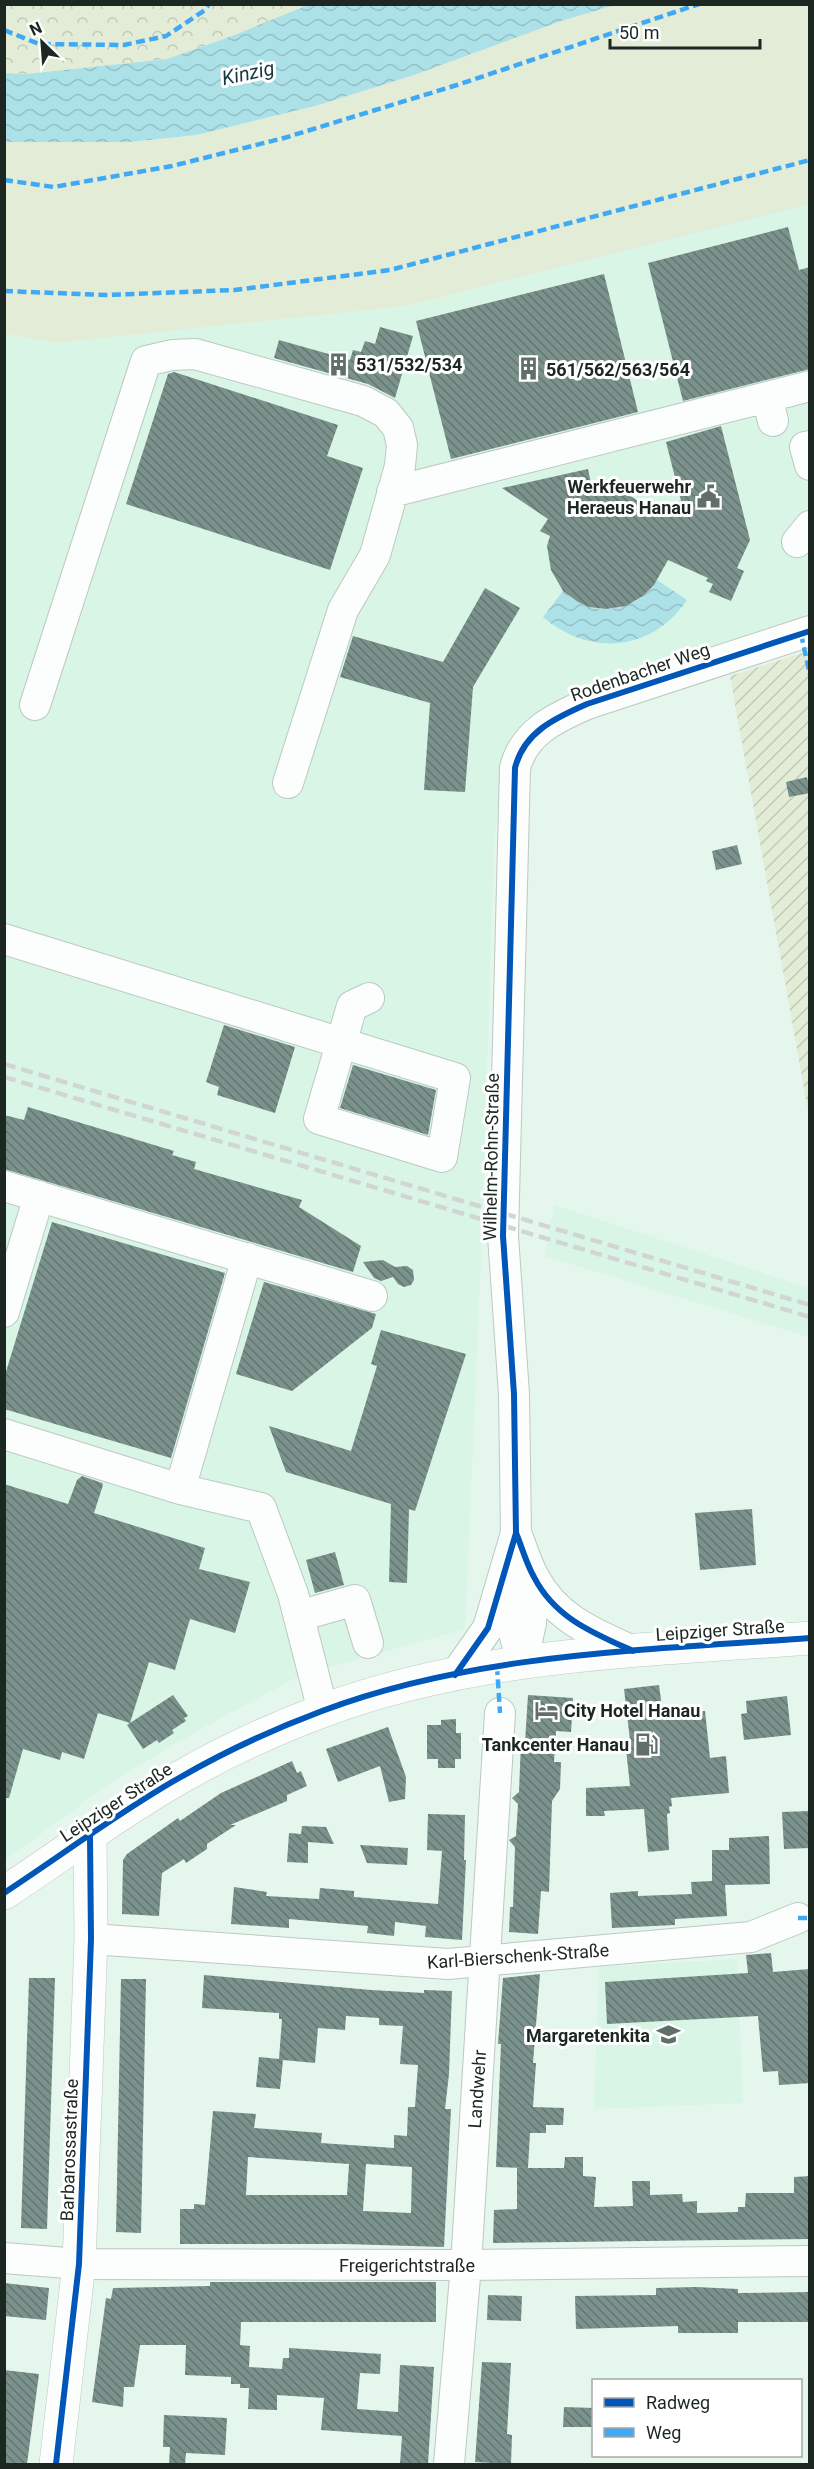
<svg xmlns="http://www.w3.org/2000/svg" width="814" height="2469" viewBox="0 0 814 2469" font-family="Roboto,sans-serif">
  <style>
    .built { fill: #d9f5e6 }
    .grass { fill: #e2ecd6 }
    .park { fill: url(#park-crowns) }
    .garden { fill: url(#garden-furrows) }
    .water { fill: url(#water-waves) }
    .building { fill: url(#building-back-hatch); fill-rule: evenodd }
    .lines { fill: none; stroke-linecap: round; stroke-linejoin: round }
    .minor-casing { stroke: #bcc9c2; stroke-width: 32 }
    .major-casing { stroke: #bcc9c2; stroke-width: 34 }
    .minor { stroke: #fbfefc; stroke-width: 30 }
    .major { stroke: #fbfefc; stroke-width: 33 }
    .rail { stroke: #d1d6d4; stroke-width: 4.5; stroke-dasharray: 12 6; stroke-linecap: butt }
    .quiet { stroke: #3fa9f5; stroke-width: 4.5; stroke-dasharray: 9 4.5; stroke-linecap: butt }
    .cycleway-casing { stroke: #fff; stroke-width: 10 }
    .cycleway { stroke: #0057b8; stroke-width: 6 }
    .labels { text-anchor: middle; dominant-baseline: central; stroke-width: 6; stroke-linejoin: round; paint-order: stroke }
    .poi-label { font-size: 18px; font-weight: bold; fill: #1c2721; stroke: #fff; text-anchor: start }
    .street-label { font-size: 18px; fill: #1c2721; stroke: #fff }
    .water-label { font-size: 20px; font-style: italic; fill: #18393f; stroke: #fff }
  </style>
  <defs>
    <pattern id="park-crowns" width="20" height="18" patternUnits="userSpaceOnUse" patternTransform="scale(1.5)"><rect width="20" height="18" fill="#e2ecd6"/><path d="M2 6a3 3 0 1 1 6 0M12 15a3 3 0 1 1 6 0" fill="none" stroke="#c1cab7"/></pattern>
    <pattern id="garden-furrows" width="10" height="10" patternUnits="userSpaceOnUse" patternTransform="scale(1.5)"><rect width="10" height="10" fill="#e2ecd6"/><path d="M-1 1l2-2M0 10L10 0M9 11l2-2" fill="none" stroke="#c1cab7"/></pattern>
    <pattern id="water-waves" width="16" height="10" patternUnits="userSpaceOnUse" patternTransform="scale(1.5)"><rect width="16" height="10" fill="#ace1e8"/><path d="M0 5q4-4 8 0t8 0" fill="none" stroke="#93c1c7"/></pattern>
    <pattern id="building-back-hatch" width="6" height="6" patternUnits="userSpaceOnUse" patternTransform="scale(1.5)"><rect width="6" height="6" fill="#7a918c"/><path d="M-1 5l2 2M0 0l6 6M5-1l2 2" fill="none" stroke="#637672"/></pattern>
  </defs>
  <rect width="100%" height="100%" fill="#e5f6ed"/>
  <path class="built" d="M809 204V620L558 701 526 719 513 733 503 752 494 847 482 1236 465 1629 299 1676 197 1731 115 1780 5 1860 4 334 56 343 406 306Z
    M554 1205 809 1288V1337L545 1256Z
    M737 1959 743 2103 594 2109 599 1967Z"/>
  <path class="grass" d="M615 5H809V204L406 306 56 343 5 334 4 142H130L196 135 315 106 561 21Z"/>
  <path class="park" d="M5 5H308L232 36 167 59 27 74 5 73Z"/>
  <path class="garden" d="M809 651V1116L730 676Z"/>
  <path class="water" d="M308 5H615L561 21 411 76 315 106 196 135 130 142H5V73L27 74 167 59 232 36Z
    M657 580 687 600C652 652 589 657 543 617L563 591C571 597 578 603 587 606 612 615 644 603 657 580Z"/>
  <path class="building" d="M788 227 799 270 810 267V369L683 401 648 263Z
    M604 274 638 412 451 459 416 321Z
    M380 327 413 336 395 398 368 384 274 358 279 340 350 360 353 350 361 352 365 341 375 344Z
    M174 372 338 425 327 456 363 468 330 570 126 504 168 374Z
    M721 426 750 540 737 568 744 571 731 601 709 592 713 584 706 581 708 578 668 560 654 585 643 596 626 606 606 609 589 607 578 602 563 591 551 570 547 546 550 536 540 531 548 519 502 488 588 469 593 493 617 492 632 497 649 509 681 501 666 442Z
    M485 588 520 608 473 687 465 792 424 790 430 703 340 677 353 636 443 662Z
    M807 777 810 793 789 797 786 782Z
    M737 845 742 864 716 870 712 851Z
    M224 1025 295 1047 275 1113 217 1095 219 1087 206 1082Z
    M353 1065 436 1090 428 1135 340 1108Z
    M28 1107 174 1151 172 1155 196 1162 194 1169 302 1200 299 1207 361 1246 353 1272 4 1169V1115L24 1120Z
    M52 1222 225 1273 171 1458 4 1409V1378Z
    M383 1260 395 1267 407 1266 413 1270 414 1280 411 1285 404 1287 398 1284 393 1277 381 1281 374 1278 363 1262Z
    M264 1282 376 1314 372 1328 292 1391 236 1374Z
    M381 1330 466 1354 415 1511 409 1509 407 1583 389 1582 391 1504 286 1472 269 1426 351 1451 377 1366 371 1364Z
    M82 1476 102 1483 103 1485 94 1513 205 1548 199 1569 250 1582 235 1633 190 1619 175 1670 149 1662 130 1723 173 1695 188 1716 184 1718 186 1721 172 1730 174 1733 159 1743 157 1740 143 1749 127 1725 130 1723 98 1713 84 1759 62 1752 60 1760 23 1749 9 1798H4V1484L68 1504 77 1480Z
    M752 1509 756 1565 700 1570 695 1513Z
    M335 1552 344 1585 315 1593 306 1560Z
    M659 1685 663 1715 705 1711 710 1758 726 1756 729 1793 671 1798 672 1806 669 1807 670 1813 667 1814 669 1850 648 1852 644 1809 604 1811 605 1816H586V1788L630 1786 625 1740H630L624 1689Z
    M528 1695 573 1698 571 1732 556 1731 554 1762H561L560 1789 552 1801 549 1892 541 1891 538 1934 509 1932 510 1907H513L515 1847 509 1840 516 1836 518 1804 512 1798 519 1792 521 1742H525Z
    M787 1696 791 1735 744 1740 741 1714 747 1713 746 1701Z
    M456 1719V1733H461V1759H455V1768H438V1759H427V1725H441V1720Z
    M388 1727 406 1777 405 1799 389 1802 380 1766 338 1782 326 1749Z
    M292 1761 297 1773 301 1771 307 1786 287 1795V1801L230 1825H236L207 1844V1849L186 1863 184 1859 162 1873 159 1916 122 1914 123 1860 127 1854 178 1818 180 1821 221 1793Z
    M810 1811V1848L784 1849 782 1812Z
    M428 1814 465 1815 464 1860H466L462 1940 425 1937 426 1926 395 1922 394 1936 367 1933 368 1926 289 1919V1928L231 1924 234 1887 267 1892 266 1896 319 1899 320 1888 354 1891V1897L438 1904 442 1851 427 1850Z
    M302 1826 326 1827 334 1844 308 1842V1863L287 1862 289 1833 301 1834Z
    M769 1836 770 1884 725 1885 727 1916 675 1919V1925L612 1928 610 1893 638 1891V1896L692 1894 691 1882 712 1881V1850H729V1838Z
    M360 1845 408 1848 407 1865 367 1863Z
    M771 1953 773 1972 810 1969V2083L779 2085 778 2071 763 2072 758 2016 607 2024 605 1982 748 1973 746 1955Z
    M540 1974 533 2063H536L533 2107 564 2108 563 2125H546V2133H530L528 2168H564L565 2157H583V2176L596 2177 594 2207 633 2206 632 2181H650V2195L682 2194 683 2202 697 2201V2213L738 2212V2207H745L746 2193H794V2177L810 2176V2239L493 2243 494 2210 517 2209V2168H526L496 2167 501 2044H498L503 1978Z
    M204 1975 371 1990 424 1993V1990L452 1991 449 2074 445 2109H451L444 2247 345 2244H180V2209H194V2204L205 2205 213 2111 256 2114 254 2128 322 2133 321 2143 394 2148V2135L407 2136 408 2107H415L418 2065 400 2064 403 2026 379 2025V2018L346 2016 345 2030 318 2028 315 2063 283 2060 280 2089 256 2087 259 2057 279 2059 282 2019H279V2013L202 2008ZM248 2157 349 2164 347 2195H246ZM366 2164 412 2167 411 2213 363 2211Z
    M29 1978H55L47 2229 21 2228Z
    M121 1979H146L141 2233 116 2232Z
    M210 2282H436V2322H241L240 2345 250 2346 249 2367 282 2369 283 2358H289V2348L381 2354 380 2374 360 2373 357 2409 398 2412 400 2365 434 2367 428 2464H400L402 2436 321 2430 324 2398 277 2395V2410L248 2409 249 2388H240V2384H231V2377L185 2375 186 2345H140L134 2387H124L123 2407 92 2402 106 2298 111 2299 113 2288 210 2286Z
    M4 2283 49 2288 46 2320 4 2316Z
    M696 2287 738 2289V2293L810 2292V2322H738V2333H678V2326L576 2329 575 2296 656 2295V2288Z
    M488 2295 522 2296 521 2321 487 2320Z
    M482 2362 511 2363 507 2434 512 2435 511 2464 475 2462Z
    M4 2370 39 2374 27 2464H4Z
    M564 2407 594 2408V2427H563Z
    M164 2415 227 2418 225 2455 186 2453 185 2464H169L170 2447H163Z"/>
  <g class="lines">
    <defs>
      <path id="minor" d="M767 397 810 386
        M810 446 805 447 810 465
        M392 492 767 397 773 421
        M797 542 810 526
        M35 705 146 361 172 355 195 354 363 401 386 413 398 428 402 445 400 466 375 555 343 610 288 783
        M4 939 455 1078 442 1157 319 1119 352 1006 369 998
        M4 1186 372 1296
        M4 1312 39 1196
        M4 1434 180 1489 247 1258
        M180 1489 261 1508 293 1594 323 1711
        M516 1533C522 1547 526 1563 534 1577 555 1618 593 1633 633 1651
        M504 1583 508 1611 522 1662
        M299 1616 355 1600 368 1643
        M523 1659 531 1623 534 1577
        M455 1675 488 1628 516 1533 514 1394 503 1236 515 768C524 732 555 718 587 704L810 631
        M91 1939 448 1964 751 1937 798 1918
        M4 2258 79 2264 466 2265 810 2261
        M449 2464 466 2265 500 1713"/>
      <path id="major" d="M4 1893C62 1855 119 1812 179 1778 224 1752 274 1729 322 1711 475 1653 649 1650 810 1638
        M56 2464 79 2264 91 1939 90 1836"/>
    </defs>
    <use href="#minor" class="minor-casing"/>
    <use href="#major" class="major-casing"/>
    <use href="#minor" class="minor"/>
    <use href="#major" class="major"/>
    <path class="rail" d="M4 1064 810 1305
      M4 1077 810 1317"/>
    <path class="quiet" d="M4 30 39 44 124 45 166 36 205 10 209 4
      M4 180 54 187 172 166 284 138 457 85 699 4
      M4 291 106 295 235 290 390 270 810 160
      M801 634 810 675
      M497 1666 500 1713
      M798 1918H810"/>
    <defs>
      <path id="cycleway" d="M516 1533C522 1547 526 1563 534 1577 555 1618 593 1633 633 1651
        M455 1675 488 1628 516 1533 514 1394 503 1236 515 768C524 732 555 718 587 704L810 631
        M4 1893C62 1855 119 1812 179 1778 224 1752 274 1729 322 1711 475 1653 649 1650 810 1638
        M56 2464 79 2264 91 1939 90 1836"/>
    </defs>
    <use href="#cycleway" class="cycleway-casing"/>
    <use href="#cycleway" class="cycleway"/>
  </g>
  <defs>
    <symbol id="building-bare" viewBox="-9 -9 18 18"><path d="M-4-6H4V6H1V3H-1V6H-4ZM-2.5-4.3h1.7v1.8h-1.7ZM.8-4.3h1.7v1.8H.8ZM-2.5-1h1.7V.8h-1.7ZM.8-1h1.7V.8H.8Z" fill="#626f68" stroke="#fff" stroke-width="2.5" paint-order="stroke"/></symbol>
    <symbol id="civic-bare" viewBox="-9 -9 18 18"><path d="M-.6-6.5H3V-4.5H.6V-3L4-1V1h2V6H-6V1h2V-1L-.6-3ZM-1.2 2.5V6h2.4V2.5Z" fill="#626f68" stroke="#fff" stroke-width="2.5" paint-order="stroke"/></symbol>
    <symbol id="hotel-bare" viewBox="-9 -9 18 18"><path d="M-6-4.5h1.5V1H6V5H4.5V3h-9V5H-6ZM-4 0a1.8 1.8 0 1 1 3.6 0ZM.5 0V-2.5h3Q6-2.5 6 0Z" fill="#626f68" stroke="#fff" stroke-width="2.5" paint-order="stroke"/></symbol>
    <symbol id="fuel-bare" viewBox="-9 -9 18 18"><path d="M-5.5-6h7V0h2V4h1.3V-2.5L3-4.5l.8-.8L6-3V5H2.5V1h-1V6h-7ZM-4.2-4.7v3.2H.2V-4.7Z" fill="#626f68" stroke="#fff" stroke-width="2.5" paint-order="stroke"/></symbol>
    <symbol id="school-bare" viewBox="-9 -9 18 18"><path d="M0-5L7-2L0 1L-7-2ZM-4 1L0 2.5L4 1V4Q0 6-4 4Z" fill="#626f68" stroke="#fff" stroke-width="2.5" paint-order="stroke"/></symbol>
  </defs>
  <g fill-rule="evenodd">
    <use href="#building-bare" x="322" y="348" width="33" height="33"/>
    <use href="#building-bare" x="512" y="352" width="33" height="33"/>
    <use href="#civic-bare" x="692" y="480" width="33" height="33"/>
    <use href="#hotel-bare" x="530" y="1694" width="33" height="33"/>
    <use href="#fuel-bare" x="630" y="1728" width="33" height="33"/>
    <use href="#school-bare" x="652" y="2018" width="33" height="33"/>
  </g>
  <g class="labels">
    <g class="poi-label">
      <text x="356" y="364">531/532/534</text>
      <text x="546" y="369">561/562/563/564</text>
      <text x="691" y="486" text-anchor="end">Werkfeuerwehr<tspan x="691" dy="21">Heraeus Hanau</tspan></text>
      <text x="564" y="1710">City Hotel Hanau</text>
      <text x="629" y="1744" text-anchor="end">Tankcenter Hanau</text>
      <text x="650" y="2035" text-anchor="end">Margaretenkita</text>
    </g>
    <g class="street-label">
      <text transform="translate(640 672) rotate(-19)">Rodenbacher Weg</text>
      <text transform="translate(491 1157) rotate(-89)">Wilhelm-Rohn-Straße</text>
      <text transform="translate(720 1630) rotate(-4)">Leipziger Straße</text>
      <text transform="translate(116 1802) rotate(-33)">Leipziger Straße</text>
      <text transform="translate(518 1956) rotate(-4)">Karl-Bierschenk-Straße</text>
      <text transform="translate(477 2089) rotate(-86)">Landwehr</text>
      <text transform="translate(69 2150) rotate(-88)">Barbarossastraße</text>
      <text x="407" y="2265">Freigerichtstraße</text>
    </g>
    <g class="water-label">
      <text transform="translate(248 73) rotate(-12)">Kinzig</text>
    </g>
  </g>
  <rect width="814" height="2469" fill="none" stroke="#1c2721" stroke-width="12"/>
  <rect x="592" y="2379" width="210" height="78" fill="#ffffff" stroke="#a4a9a6" stroke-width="1.5"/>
  <rect x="604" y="2398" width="30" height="9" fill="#0057b8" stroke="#a4a9a6" stroke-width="1.5"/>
  <text x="646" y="2409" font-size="18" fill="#1c2721">Radweg</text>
  <rect x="604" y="2428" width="30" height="9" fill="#3fa9f5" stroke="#a4a9a6" stroke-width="1.5"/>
  <text x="646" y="2439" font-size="18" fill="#1c2721">Weg</text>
  <g transform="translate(42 42) rotate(335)" stroke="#ffffff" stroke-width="4.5" paint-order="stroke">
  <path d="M0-4.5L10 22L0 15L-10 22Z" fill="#1c2721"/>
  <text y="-9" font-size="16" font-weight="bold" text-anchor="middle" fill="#1c2721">N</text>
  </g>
  <path d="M610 39v9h150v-9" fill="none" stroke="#1c2721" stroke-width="3"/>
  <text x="619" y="39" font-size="18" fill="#1c2721" stroke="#ffffff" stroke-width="4.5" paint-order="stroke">50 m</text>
</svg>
